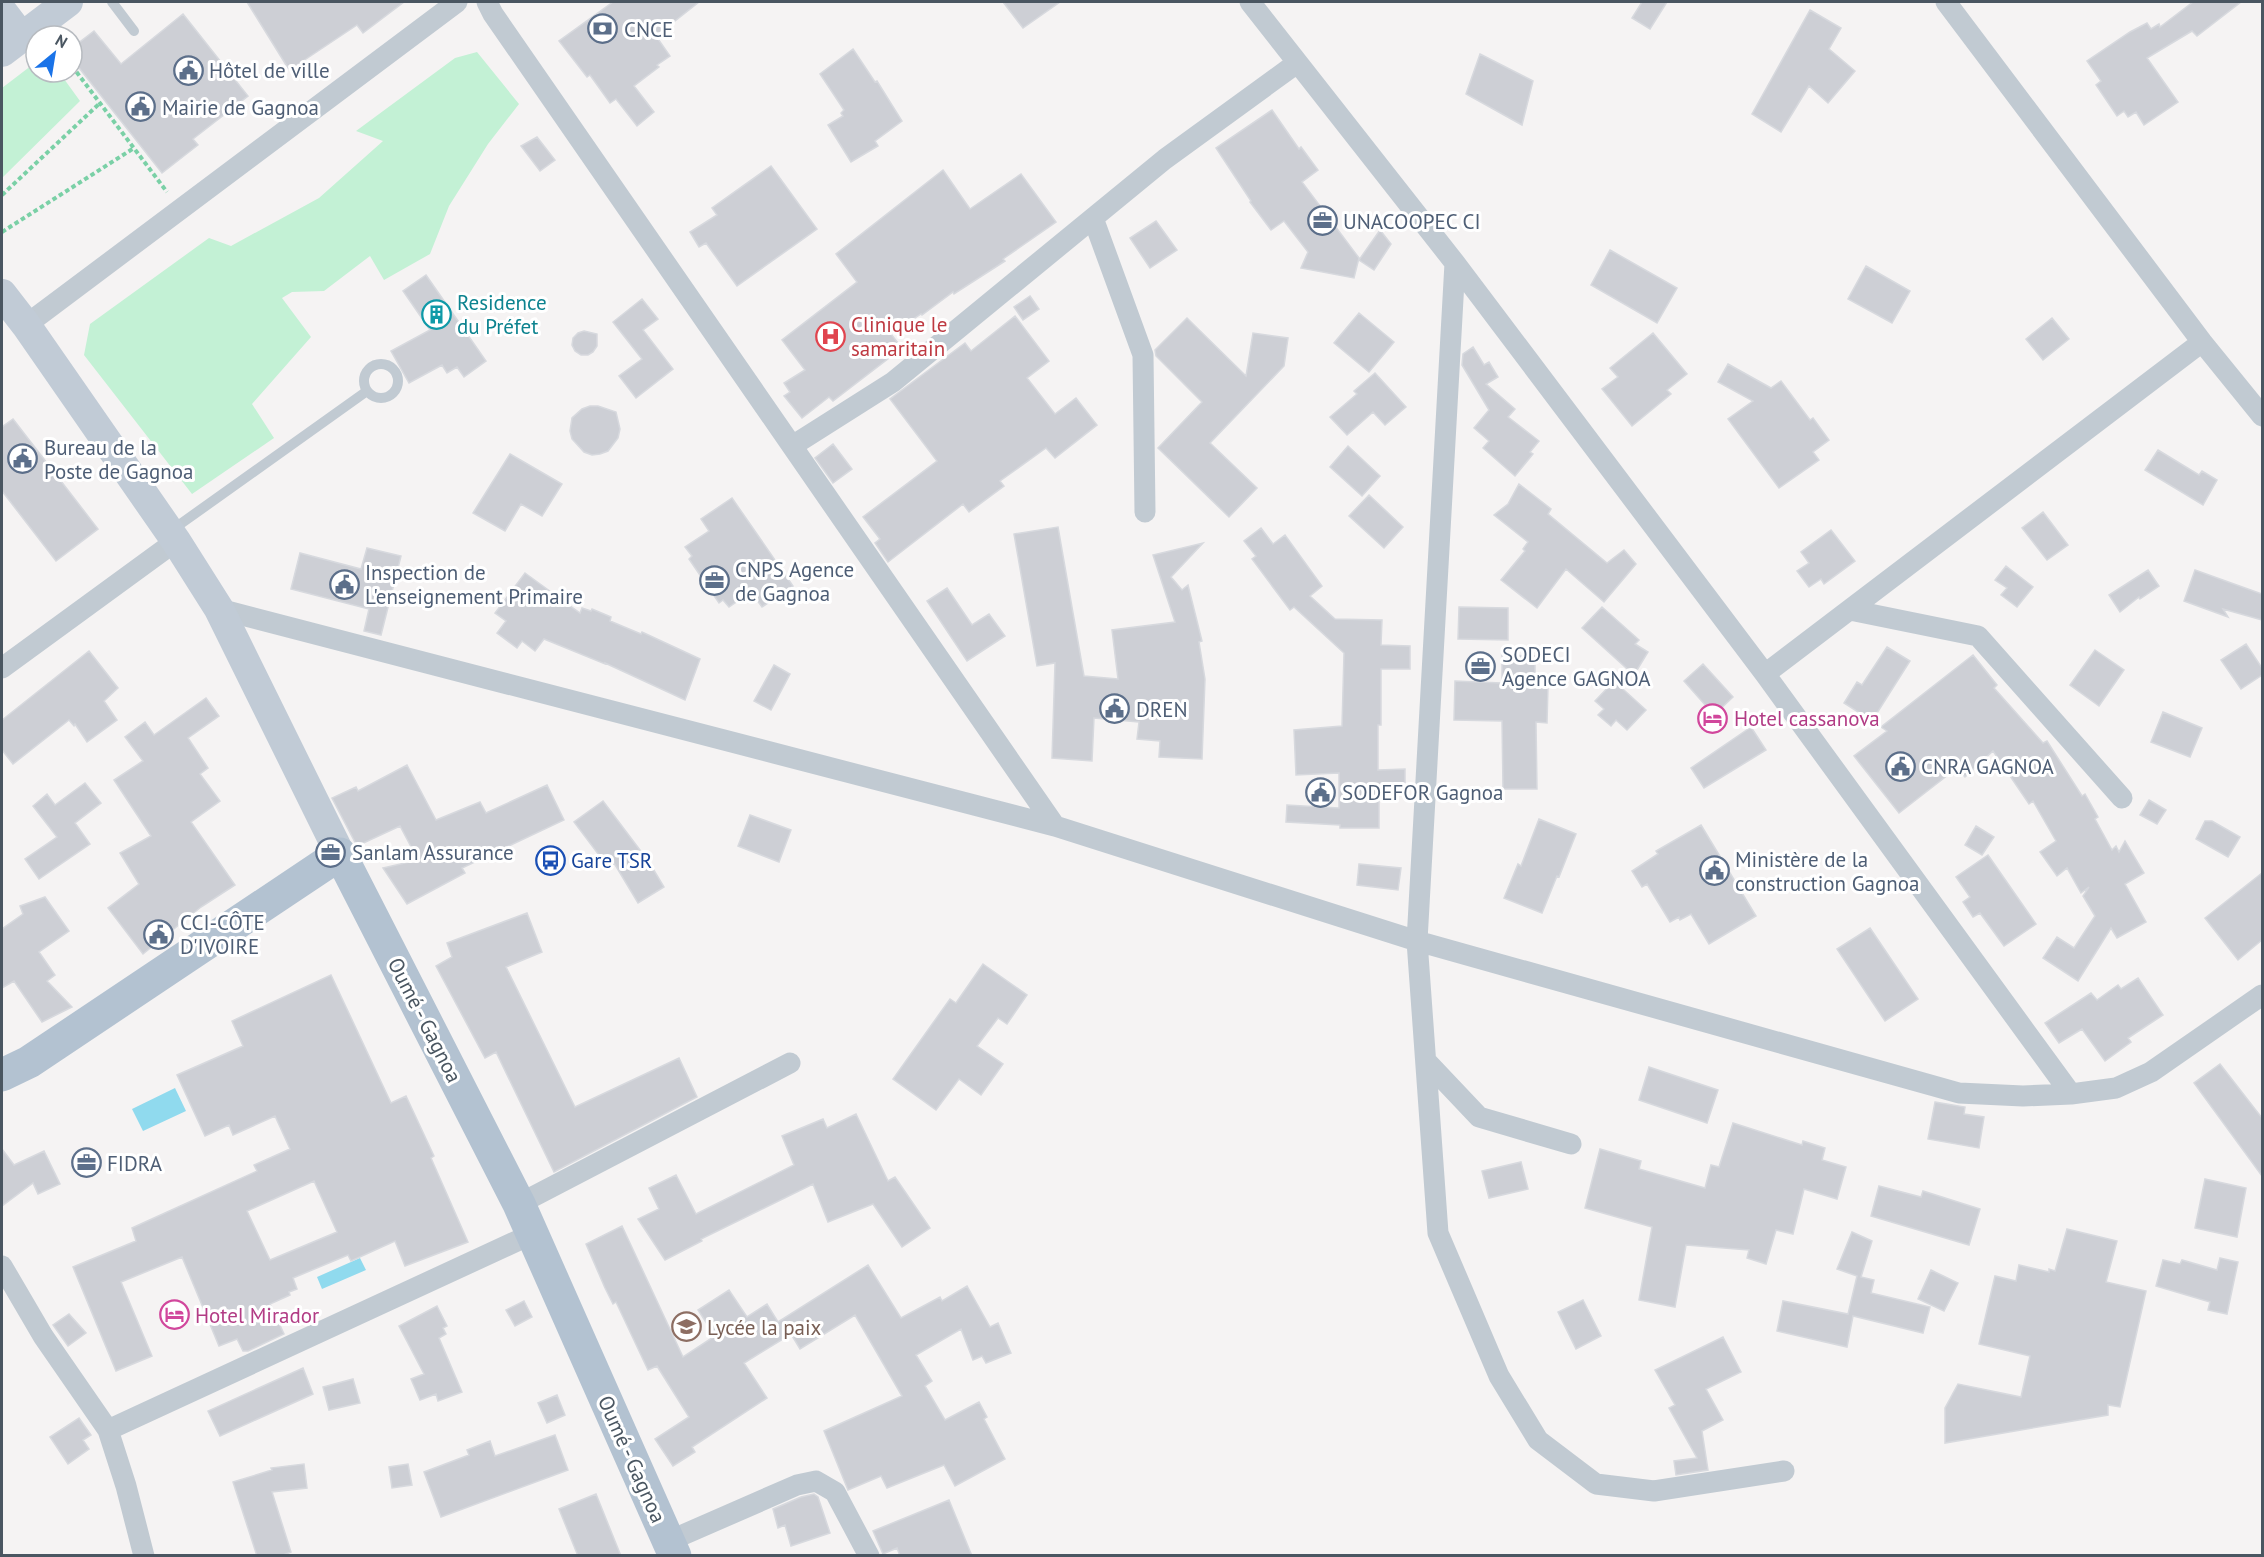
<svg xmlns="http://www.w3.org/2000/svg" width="2264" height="1557" viewBox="0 0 2264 1557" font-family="'PT Sans',sans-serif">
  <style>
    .green { fill: #c3f1d5 }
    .water { fill: #90daee }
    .building { fill: #cdcfd5; stroke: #d7d9de; stroke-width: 1.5; fill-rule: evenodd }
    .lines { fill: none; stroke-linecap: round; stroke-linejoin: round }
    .path { stroke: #7ad0a6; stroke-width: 4; stroke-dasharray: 4.5 3; stroke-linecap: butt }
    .lane { stroke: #c1cad2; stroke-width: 10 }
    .street { stroke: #c1cad2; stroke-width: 21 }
    .secondary { stroke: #c1cbd6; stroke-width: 30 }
    .primary { stroke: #b3c2d1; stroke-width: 33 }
    .labels { text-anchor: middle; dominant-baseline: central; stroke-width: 6; stroke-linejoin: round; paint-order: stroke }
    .service-label { font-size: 21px; fill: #4e5e75; stroke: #fff; text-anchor: start }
    .culture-label { font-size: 21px; fill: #0d838f; stroke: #fff; text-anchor: start }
    .health-label { font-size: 21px; fill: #be3a42; stroke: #fff; text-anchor: start }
    .hotel-label { font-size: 21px; fill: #b23c85; stroke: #fff; text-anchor: start }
    .transit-label { font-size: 21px; fill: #164399; stroke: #fff; text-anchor: start }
    .street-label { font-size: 21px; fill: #4a5661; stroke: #fff }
    .education-label { font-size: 21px; fill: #785e54; stroke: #fff; text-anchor: start }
  </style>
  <rect width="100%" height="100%" fill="#f5f3f3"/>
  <path class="green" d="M477 52 519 104 488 144 449 206 430 254 384 280 370 256 324 291 292 292 282 298 311 337 252 404 274 438 192 494 84 355 90 324 209 238 231 246 319 198 383 141 356 131 455 58Z
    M36 62V72H59L80 101 2 178V88Z"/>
  <path class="water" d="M175 1088 186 1111 143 1131 132 1109Z
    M360 1258 366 1270 322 1289 317 1277Z"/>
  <path class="building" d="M247 2H404L363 33 357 25 291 69 288 68Z
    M613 2H699L656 36 670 56 657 65 659 67 634 86 654 112 637 126 616 99 610 103 590 75 587 77 559 41Z
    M1003 2H1060L1023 28Z
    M1642 2H1667L1650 29 1632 18Z
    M2193 2H2241L2197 36 2192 31 2147 58 2178 102 2144 125 2136 112 2128 117 2124 111 2117 116 2096 85 2101 81 2087 61 2130 32 2147 23 2151 29 2159 24 2160 27Z
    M1810 10 1841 28 1829 49 1855 71 1828 103 1809 86 1781 132 1752 114Z
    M183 14 248 96 193 139 198 145 162 173 76 64 81 60 72 48 94 31 121 64Z
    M853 49 875 82 877 81 902 121 875 141 878 146 851 162 828 125 843 116 841 113 844 110 820 74Z
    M1480 54 1533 81 1522 125 1466 94Z
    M1272 110 1299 149 1301 147 1318 170 1302 182 1359 258 1354 278 1301 268 1308 252 1284 221 1271 230 1250 202 1251 201 1216 148Z
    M537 137 555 160 540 171 521 146Z
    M771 166 817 229 737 286 706 243 699 247 690 232 717 215 712 208Z
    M943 170 970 209 1021 174 1056 222 1003 259 1005 261 954 294 953 292 922 315 921 314 891 334 902 348 833 401 829 397 802 418 784 396 790 392 784 383 805 370 782 340 857 282 836 254Z
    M1156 221 1177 250 1150 268 1130 238Z
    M1380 230 1391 244 1374 270 1359 260Z
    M1610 250 1677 288 1657 323 1591 285Z
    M1866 266 1910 291 1892 323 1848 299Z
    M426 275 486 361 464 377 457 367 447 373 442 365 409 383 391 351 430 330 403 291Z
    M1030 296 1039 309 1023 320 1014 307Z
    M642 299 658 319 643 330 673 369 636 398 619 376 642 359 613 322Z
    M1359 313 1394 342 1369 372 1334 343Z
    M1015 316 1049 361 1027 378 1055 414 1076 398 1097 425 1055 458 1046 448 1000 481 1004 486 969 512 963 504 888 562 875 543 880 539 863 517 937 461 890 399 965 343 971 351Z
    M1187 318 1246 376 1253 333 1288 338 1284 366 1210 443 1257 488 1229 517 1158 448 1202 402 1156 356 1155 350Z
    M2052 318 2069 339 2043 360 2026 339Z
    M584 331 597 334V346L593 352 588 355H581L575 351 572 345 573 338 578 333Z
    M1653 333 1687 374 1667 390 1671 394 1632 426 1602 389 1618 377 1610 368Z
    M1473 347 1484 365 1489 362 1498 377 1486 384 1515 409 1508 417 1539 441 1530 452 1533 454 1515 476 1483 448 1489 441 1474 428 1489 410 1462 365 1463 354Z
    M1728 364 1771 388 1781 381 1810 420 1813 418 1829 440 1813 452 1819 460 1779 488 1728 419 1753 401 1718 382Z
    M1375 373 1406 407 1385 425 1373 412 1347 435 1330 417 1357 394 1354 391Z
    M590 406H598L616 412 620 429 618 438 608 451 600 454 592 455 584 452 572 439 570 431 572 418 582 409Z
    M13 419 98 529 56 561 2 491V427Z
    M833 444 852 469 833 483 815 458Z
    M1348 446 1380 476 1362 496 1330 467Z
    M2158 450 2199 475 2202 471 2217 480 2203 505 2145 470Z
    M510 454 562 484 542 516 521 504 505 531 473 513Z
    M1519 484 1551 509 1548 514 1607 563 1624 550 1636 564 1604 602 1566 569 1537 608 1501 580 1525 551 1523 549 1528 542 1494 515 1508 504Z
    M1369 495 1403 527 1384 548 1349 516Z
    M732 498 793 586 762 607 751 592 729 607 723 600 719 603 689 559 692 556 685 547 709 531 701 519Z
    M2043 512 2068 545 2047 560 2022 528Z
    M1058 527 1084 676 1118 679 1112 630 1175 622 1153 555 1203 543 1171 577 1182 590 1188 585 1202 641 1199 642 1205 679 1202 759 1159 757 1160 741 1137 739 1139 722 1094 718 1092 761 1052 758 1055 663 1037 666 1014 534Z
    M1261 528 1273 544 1285 535 1322 586 1310 596 1335 619 1382 620 1381 645 1410 646V669H1381V725H1378V770L1405 769V793H1379V828H1340V825L1286 822 1287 805 1339 808V773L1296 775 1294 730 1342 726 1344 653 1294 607 1290 610 1252 559 1256 556 1244 541Z
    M1831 530 1855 561 1824 584 1821 579 1809 587 1797 571 1809 563 1801 552Z
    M367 548 401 556 381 635 364 631 369 609 291 589 300 553 361 569Z
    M2006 566 2033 587 2017 607 2001 595 2007 588 1995 580Z
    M2148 570 2159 586 2140 599 2139 597 2120 612 2109 595Z
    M2195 570 2262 594V620L2223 609 2228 617 2184 601Z
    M525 573 580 613 582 608 591 611 592 609 611 617 610 621 641 634 642 632 700 659 685 700 605 663V664L544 639 535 651 522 641 517 648 497 633 506 621 495 613Z
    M947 588 972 625 989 614 1005 636 967 661 927 601Z
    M1459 607 1508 608V640L1458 639Z
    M1602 607 1639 640 1635 644 1648 652 1634 675 1582 628Z
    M2246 644 2262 668V675L2241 689 2221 660Z
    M1887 647 1910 661 1872 721 1844 703 1857 682 1862 685Z
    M2095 650 2124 670 2099 706 2070 685Z
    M89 651 118 688 104 701 117 720 87 742 75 724 74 726 69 720 13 764 2 750V720Z
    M1502 655 1535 656V686H1548L1547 723 1536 722 1537 789H1503L1502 721 1454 720 1455 681 1502 683Z
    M1973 655 1997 685 1994 688 2043 743 2047 741 2082 796 2085 794 2098 817 2095 819 2112 850 2116 846 2119 852 2125 841 2144 873 2125 884 2146 922 2117 938 2111 928 2078 981 2043 958 2057 937 2074 948 2095 916 2083 896 2089 887 2081 893 2067 868 2057 876 2040 852 2056 841 2033 801 2029 804 1993 751 1965 777 1957 768 1899 813 1854 756 1887 731 1881 727Z
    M1703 664 1733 697 1714 715 1684 681Z
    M774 665 790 674 771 710 754 701Z
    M1614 681 1646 710 1627 730 1616 720 1611 726 1598 715 1604 709 1595 701Z
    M206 698 219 716 188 738 208 768 200 774 220 801 191 822 235 885 201 907 143 954 108 908 139 884 120 853 151 836 114 780 143 761 125 737 145 722 154 735Z
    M2163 712 2202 728 2190 757 2151 742Z
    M1751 727 1766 750 1704 788 1691 768Z
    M407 765 436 820 480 802 486 813 547 785 564 820 462 868 465 873 407 904 383 868 418 860 400 826 357 846 332 798 356 787 358 791Z
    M85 783 101 803 75 823 90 844 39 879 25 859 57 837 33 806 47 794 55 805Z
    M2149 800 2166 810 2157 824 2140 815Z
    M603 801 649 862 664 887 638 903 614 863 608 867 574 822Z
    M750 815 791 830 779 862 738 846Z
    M1539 819 1576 834 1559 877 1557 876 1542 913 1504 898 1518 864 1521 866Z
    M2205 821H2212L2240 837 2228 857 2196 839Z
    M1701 825 1756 916 1709 944 1691 914 1680 920 1679 917 1670 922 1647 884 1642 887 1632 871 1658 854 1656 851Z
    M1976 826 1994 837 1982 855 1965 845Z
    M1988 855 2036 924 2004 946 1980 913 1973 917 1963 902 1970 897 1956 877Z
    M1359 864 1401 868 1398 890 1357 885Z
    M2262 873V940L2238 960 2205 918Z
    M45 897 69 931 39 952 55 975 47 981 72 1007 42 1022 14 981 2 988V929L23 914 20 906Z
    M527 913 542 952 506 967 575 1107 679 1058 697 1097 554 1172 496 1052 485 1058 436 966 452 957 447 943Z
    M1870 928 1918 999 1885 1021 1837 949Z
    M983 964 1027 995 1007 1024 998 1018 977 1046 1003 1064 981 1095 959 1079 936 1110 893 1079 950 999 956 1003Z
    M331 975 391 1103 406 1096 434 1156 431 1158 468 1242 405 1266 395 1241 351 1261 348 1255 293 1278 297 1289 289 1292 290 1295 270 1304 284 1334 248 1351H243L237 1339 219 1346 182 1257 121 1282 152 1356 116 1371 73 1267 136 1241 132 1228 257 1171 254 1165 290 1149 275 1116 233 1135 229 1125 205 1136 177 1075 243 1046 232 1021ZM314 1181 337 1232 270 1260 247 1211Z
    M2138 978 2163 1015 2128 1038 2131 1042 2105 1061 2082 1029 2059 1043 2045 1023 2091 993 2097 1000 2118 985 2121 989Z
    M2220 1064 2262 1118V1176L2194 1083Z
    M1649 1067 1718 1090 1707 1123 1639 1100Z
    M1935 1102 1965 1107 1964 1114 1984 1117 1979 1148 1928 1139Z
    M856 1114 888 1181 895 1177 930 1228 902 1247 873 1204 828 1222 813 1184 701 1239 702 1241 665 1260 638 1219 659 1209 649 1188 676 1175 696 1214 794 1165 782 1136 823 1119 827 1128Z
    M1733 1123 1802 1145 1803 1141 1825 1148 1822 1160 1846 1167 1837 1199 1804 1189 1793 1234 1776 1230 1766 1264 1747 1258 1749 1250 1686 1245 1675 1307 1639 1300 1652 1227 1585 1208 1600 1149 1641 1161 1639 1169 1705 1188 1711 1165 1719 1167Z
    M2 1149 14 1165 44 1151 60 1184 38 1194 33 1183 2 1206Z
    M1521 1162 1528 1189 1489 1198 1482 1171Z
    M2205 1179 2246 1188 2237 1237 2195 1228Z
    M1879 1186 1921 1197 1923 1191 1980 1209 1969 1245 1871 1216Z
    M622 1226 683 1357 715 1336 698 1310 729 1290 747 1317 767 1304 778 1322 868 1265 901 1318 940 1297 942 1301 967 1286 990 1327 998 1323 1011 1353 986 1363 982 1356 973 1360 961 1329 916 1355 932 1381 925 1386 945 1420 979 1402 987 1417 984 1419 1005 1459 955 1486 944 1465 887 1488 881 1476 848 1490 824 1431 902 1396 855 1315 800 1349 791 1334 744 1363 767 1398 692 1447 695 1452 673 1466 655 1439 689 1417 657 1366 648 1370 616 1302 613 1304 605 1288 586 1244Z
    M2067 1229 2117 1241 2106 1282 2146 1291 2120 1407 2108 1405V1415L1945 1443V1408L1958 1384 2021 1397 2030 1356 1979 1344 1995 1276 2016 1281 2019 1265 2049 1272V1269L2055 1271Z
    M1852 1232 1872 1241 1861 1277 1874 1280 1871 1293 1930 1307 1923 1333 1853 1316 1847 1347 1777 1331 1783 1301 1848 1314 1857 1276 1837 1269Z
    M2220 1258 2238 1262 2227 1314 2208 1310 2210 1302 2156 1286 2163 1260 2180 1264 2182 1260 2217 1270Z
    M1931 1270 1958 1283 1944 1311 1918 1299Z
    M1583 1300 1601 1336 1576 1349 1558 1312Z
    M524 1301 532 1317 515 1326 506 1310Z
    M437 1306 447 1326 443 1328 446 1334 439 1338 462 1392 438 1401 436 1394 420 1400 411 1379 424 1374 399 1326Z
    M69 1314 86 1333 68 1346 53 1325Z
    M1723 1337 1741 1372 1706 1389 1723 1420 1702 1431 1708 1470 1676 1475 1674 1461 1697 1458 1669 1408 1675 1405 1655 1370Z
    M303 1368 313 1394 220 1436 208 1411Z
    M353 1379 360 1403 329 1410 323 1387Z
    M557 1395 565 1415 547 1423 538 1403Z
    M79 1418 91 1435 83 1440 89 1449 68 1464 50 1437Z
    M555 1435 568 1470 441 1517 424 1472 469 1455 467 1450 490 1441 495 1456Z
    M304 1464 307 1488 272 1492 291 1552 281 1556H257L233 1482 272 1470 271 1468Z
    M408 1464 412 1485 392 1488 389 1467Z
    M596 1494 621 1556H578L559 1509Z
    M814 1494 818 1497 830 1533 791 1546 785 1525 778 1528 773 1509 801 1497Z
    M949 1500 972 1556H900L897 1548 883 1554 873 1531Z"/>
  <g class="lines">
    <path class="path" d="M72 66 167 192
      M2 195 100 103
      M2 232 134 148"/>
    <path class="lane" d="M112 2 134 31
      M364 381a17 17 0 1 1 34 0a17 17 0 1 1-34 0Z
      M172 530 367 391"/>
    <path class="street" d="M487 2 493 14 1055 826
      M1250 2 1455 263 1765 674 2071 1094
      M1946 2 2202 342 2262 416
      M1093 218 1143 355 1145 512
      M1455 263 1417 941 1438 1233 1499 1376 1538 1440 1596 1484 1654 1491 1784 1471
      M26 325 457 2
      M792 446 893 382 1165 159 1297 63
      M219 609 1055 826 1417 941 1959 1093 2023 1096 2071 1094 2116 1088 2151 1072 2262 995
      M1850 610 1978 636 2122 798
      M2 668 176 541
      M1765 674 2202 342
      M1426 1061 1479 1117 1571 1144
      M519 1204 790 1063
      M2 1266 43 1336 108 1430 126 1486 144 1556
      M108 1430 532 1234
      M669 1541 797 1485 816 1481 835 1492 869 1556"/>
    <path class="secondary" d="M2 11 21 36
      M2 52 68 2
      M2 294 26 325 176 541 219 609 340 854"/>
    <path class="primary" d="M2 1075 29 1062 340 854 519 1204 675 1556"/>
  </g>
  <defs>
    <symbol id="bank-ring" viewBox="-11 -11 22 22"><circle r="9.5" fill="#fff" stroke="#5c6f8a" stroke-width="1.5"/><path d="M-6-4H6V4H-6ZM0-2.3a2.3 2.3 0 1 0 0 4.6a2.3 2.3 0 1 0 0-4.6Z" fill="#5c6f8a"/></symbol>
    <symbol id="civic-ring" viewBox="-11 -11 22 22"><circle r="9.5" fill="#fff" stroke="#5c6f8a" stroke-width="1.5"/><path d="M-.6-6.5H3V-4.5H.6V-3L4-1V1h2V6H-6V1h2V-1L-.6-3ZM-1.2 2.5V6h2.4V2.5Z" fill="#5c6f8a"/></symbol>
    <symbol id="office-ring" viewBox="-11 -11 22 22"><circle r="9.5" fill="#fff" stroke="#5c6f8a" stroke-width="1.5"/><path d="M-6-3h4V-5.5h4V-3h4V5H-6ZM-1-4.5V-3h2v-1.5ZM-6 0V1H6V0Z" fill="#5c6f8a"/></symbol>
    <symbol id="building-ring" viewBox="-11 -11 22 22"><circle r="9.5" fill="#fff" stroke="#0f9aa8" stroke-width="1.5"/><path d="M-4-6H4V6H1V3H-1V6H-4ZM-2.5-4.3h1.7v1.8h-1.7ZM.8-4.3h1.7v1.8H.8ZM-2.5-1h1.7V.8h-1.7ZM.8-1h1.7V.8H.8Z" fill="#0f9aa8"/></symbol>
    <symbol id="hospital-ring" viewBox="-11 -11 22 22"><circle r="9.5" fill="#fff" stroke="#e0444e" stroke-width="1.5"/><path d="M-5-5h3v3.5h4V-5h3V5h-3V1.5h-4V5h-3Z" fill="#e0444e"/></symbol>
    <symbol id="hotel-ring" viewBox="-11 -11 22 22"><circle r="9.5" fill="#fff" stroke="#d1479c" stroke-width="1.5"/><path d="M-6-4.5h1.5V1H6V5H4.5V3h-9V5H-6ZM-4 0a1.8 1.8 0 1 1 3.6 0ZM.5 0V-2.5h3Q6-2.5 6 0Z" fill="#d1479c"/></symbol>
    <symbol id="bus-ring" viewBox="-11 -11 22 22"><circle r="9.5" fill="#fff" stroke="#1a4fb4" stroke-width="1.5"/><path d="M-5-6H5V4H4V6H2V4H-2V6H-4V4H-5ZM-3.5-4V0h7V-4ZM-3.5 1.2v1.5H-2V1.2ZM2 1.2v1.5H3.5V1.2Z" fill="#1a4fb4"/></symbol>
    <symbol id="school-ring" viewBox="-11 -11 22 22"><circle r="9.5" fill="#fff" stroke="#8d6e63" stroke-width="1.5"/><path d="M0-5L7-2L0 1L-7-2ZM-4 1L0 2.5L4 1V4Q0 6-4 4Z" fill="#8d6e63"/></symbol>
  </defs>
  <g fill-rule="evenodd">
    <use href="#bank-ring" x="586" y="12" width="33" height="33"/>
    <use href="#civic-ring" x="172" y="54" width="33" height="33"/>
    <use href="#civic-ring" x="124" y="90" width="33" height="33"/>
    <use href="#office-ring" x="1306" y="204" width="33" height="33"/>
    <use href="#building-ring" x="420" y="298" width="33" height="33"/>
    <use href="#hospital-ring" x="814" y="320" width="33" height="33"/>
    <use href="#civic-ring" x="6" y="442" width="33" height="33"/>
    <use href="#office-ring" x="698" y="564" width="33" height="33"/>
    <use href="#civic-ring" x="328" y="568" width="33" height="33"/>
    <use href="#office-ring" x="1464" y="650" width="33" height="33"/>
    <use href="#civic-ring" x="1098" y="692" width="33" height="33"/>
    <use href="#hotel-ring" x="1696" y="702" width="33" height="33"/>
    <use href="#civic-ring" x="1884" y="750" width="33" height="33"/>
    <use href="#civic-ring" x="1304" y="776" width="33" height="33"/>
    <use href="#office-ring" x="314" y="836" width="33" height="33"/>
    <use href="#bus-ring" x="534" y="844" width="33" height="33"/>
    <use href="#civic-ring" x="1698" y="854" width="33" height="33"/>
    <use href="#civic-ring" x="142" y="918" width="33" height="33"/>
    <use href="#office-ring" x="70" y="1146" width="33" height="33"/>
    <use href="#hotel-ring" x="158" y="1298" width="33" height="33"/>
    <use href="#school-ring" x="670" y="1310" width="33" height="33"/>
  </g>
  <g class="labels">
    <g class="service-label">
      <text x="624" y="29">CNCE</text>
      <text x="209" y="70">Hôtel de ville</text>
      <text x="162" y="107">Mairie de Gagnoa</text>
      <text x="1343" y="221">UNACOOPEC CI</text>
      <text x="44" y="447">Bureau de la<tspan x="44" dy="24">Poste de Gagnoa</tspan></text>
      <text x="735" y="569">CNPS Agence<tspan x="735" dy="24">de Gagnoa</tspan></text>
      <text x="365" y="572">Inspection de<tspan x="365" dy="24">L'enseignement Primaire</tspan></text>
      <text x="1502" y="654">SODECI<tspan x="1502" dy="24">Agence GAGNOA</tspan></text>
      <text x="1136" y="709">DREN</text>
      <text x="1921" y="766">CNRA GAGNOA</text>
      <text x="1342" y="792">SODEFOR Gagnoa</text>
      <text x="352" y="852">Sanlam Assurance</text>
      <text x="1735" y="859">Ministère de la<tspan x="1735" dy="24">construction Gagnoa</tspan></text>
      <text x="180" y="922">CCI-CÔTE<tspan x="180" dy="24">D'IVOIRE</tspan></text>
      <text x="107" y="1163">FIDRA</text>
    </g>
    <g class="culture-label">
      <text x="457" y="302">Residence<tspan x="457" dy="24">du Préfet</tspan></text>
    </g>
    <g class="health-label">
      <text x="851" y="324">Clinique le<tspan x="851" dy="24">samaritain</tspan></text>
    </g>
    <g class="hotel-label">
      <text x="1734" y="718">Hotel cassanova</text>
      <text x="195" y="1315">Hotel Mirador</text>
    </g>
    <g class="transit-label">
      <text x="571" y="860">Gare TSR</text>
    </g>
    <g class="street-label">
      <text transform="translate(425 1020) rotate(63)">Oumé - Gagnoa</text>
      <text transform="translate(632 1459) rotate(66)">Oumé - Gagnoa</text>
    </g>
    <g class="education-label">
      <text x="707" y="1327">Lycée la paix</text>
    </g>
  </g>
  <rect width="2264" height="1557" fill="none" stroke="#4a5661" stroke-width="6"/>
  <g transform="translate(54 54) rotate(30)"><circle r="28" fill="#ffffff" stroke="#b7bbc0" stroke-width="1.5"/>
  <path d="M0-4.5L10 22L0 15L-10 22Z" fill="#1a73e8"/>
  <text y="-9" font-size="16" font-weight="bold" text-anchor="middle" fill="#4a5661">N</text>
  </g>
</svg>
